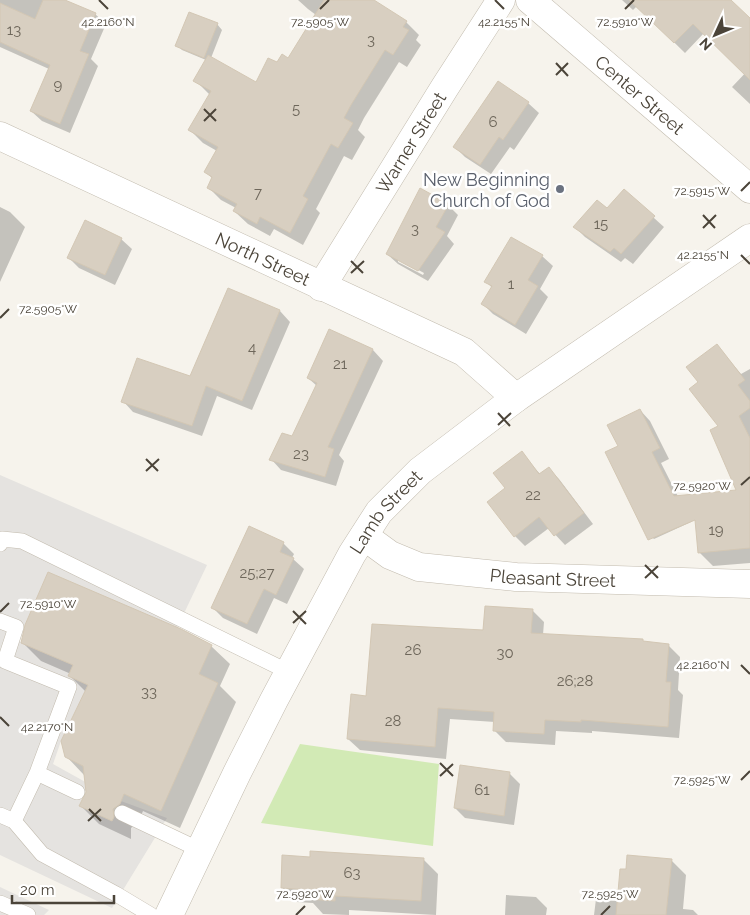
<svg xmlns="http://www.w3.org/2000/svg" width="750" height="915" viewBox="0 0 750 915" font-family="Raleway,sans-serif">
  <style>
    .green { fill: #d2eab5 }
    .parking { fill: #e5e3e0 }
    .shadow { fill: #0003; fill-rule: evenodd }
    .building { fill: #d8cfc1; stroke: #d3c7b4 }
    .lines { fill: none; stroke-linecap: round; stroke-linejoin: round }
    .service-casing { stroke: #c2bbae; stroke-width: 16 }
    .minor-casing { stroke: #c2bbae; stroke-width: 29 }
    .tertiary-casing { stroke: #c2bbae; stroke-width: 29 }
    .service { stroke: #fff; stroke-width: 15 }
    .minor { stroke: #fff; stroke-width: 28 }
    .tertiary { stroke: #fff; stroke-width: 28 }
    .ticks { fill: none; stroke: #4b4439; stroke-width: 2 }
    .worship-dot { fill: #6b7280; stroke: #fff; stroke-width: 2 }
    .labels { text-anchor: middle; dominant-baseline: central; stroke-width: 5; stroke-linejoin: round; paint-order: stroke }
    .number-label { font-size: 15px; fill: #6e675b }
    .street-label { font-size: 18px; fill: #4b4439; stroke: #fff }
    .worship-label { font-size: 18px; fill: #5b616d; stroke: #fff; text-anchor: end }
    .ticks-label { font-size: 12px; text-anchor: middle; fill: #4b4439; stroke: #fff; stroke-width: 5; stroke-linejoin: round; paint-order: stroke }
  </style>
  <rect width="100%" height="100%" fill="#f6f3ec"/>
  <path class="green" d="M300 744 439 764 433 846 261 823Z"/>
  <path class="parking" d="M0 475 207 565 177 628 48 572 18 641 73 665 68 676 88 685 61 741 53 764 89 784 79 806 112 821 121 801 167 818 112 908 0 855Z
    M0 887 49 910 44 915H0Z"/>
  <path class="shadow" d="M0 0H62L95 14 106 24 91 59 98 66 70 133 42 121 31 111 49 69 0 47Z
    M298 0H371L406 22 419 35 416 40 421 45 407 67 399 62 364 118 358 130 365 137 352 160 344 156 316 209 320 213 303 245 274 229 270 236 248 224 234 211 236 208 221 200 208 187 213 179 206 172 217 151 203 143 190 130 210 95 195 80 206 60 182 50 177 45 217 24 222 30 211 58 256 84 278 64 288 59 316 15 308 9Z
    M622 0H717L750 20V62L704 33 685 53 637 6 633 10Z
    M750 68V104L732 87Z
    M528 103 539 113 514 150 510 147 491 174 465 157 455 147Z
    M624 191 664 227 633 264 625 258 621 262 585 237 575 227 607 210Z
    M448 205 458 215 447 236 454 244 428 281 398 264 387 254ZM398 259 424 273 423 275 398 262Z
    M0 207 10 212 25 227 0 282Z
    M121 239 132 249 115 285 79 268 69 258Z
    M511 239 542 256 553 266 540 289 548 297 526 334 493 314 483 304 492 288 486 281Z
    M228 290 280 311 290 322 252 410 217 396 202 436 133 412 123 401 191 378Z
    M330 331 373 350 383 361 339 455 344 461 336 486 281 470 271 459 293 437 317 386 308 378Z
    M717 346 741 374 750 369V496L700 383Z
    M640 410 650 421 669 459 661 463 691 522 654 539 644 529 619 446Z
    M521 453 541 475 548 468 559 479 593 524 565 545 549 528 525 546 515 536 506 488Z
    M750 507V563L713 566 699 552Z
    M250 528 284 544 294 554 292 558 304 569 287 604 274 598 257 634 223 618 213 608Z
    M532 610 544 622 543 635 668 645 680 657 678 690 683 695 679 738 592 731V733L556 731 555 745 506 742 494 730 495 722 450 719 446 759 360 750 348 739 367 697 484 632Z
    M22 642 211 646 230 664 220 686 236 702 180 828 143 811 138 822 131 828V839L99 824 80 805 88 792 84 775 66 756 86 692 70 676 71 674 41 661Z
    M510 774 520 784 514 825 465 818 455 808Z
    M423 859 438 874 436 915 349 910V915L323 914 313 903 297 902 282 888Z
    M671 860 686 875 683 909 693 910 698 915H594L596 899 619 901Z
    M506 895 536 897 547 908 546 915H505Z"/>
  <path class="building" d="M43 0H65L96 13 80 51 89 54 60 124 30 111 50 65 0 42V3L35 19Z
    M324 0H374L407 21 403 27 409 30 393 55 385 50 351 105 344 118 353 123 338 148 331 144 303 196 308 199 290 233 260 217 257 224 233 211 237 204 207 188 212 177 204 172 218 147 188 130 211 91 193 81 208 55 256 82 268 58 277 62 282 54 288 58Z
    M629 0H731L750 18V80L693 24 674 43Z
    M189 12 218 23 204 58 175 46Z
    M498 81 529 102 503 140 499 137 480 165 453 147Z
    M420 188 449 204 436 227 445 232 418 271 386 254Z
    M624 189 655 216 621 254 614 248 610 252 573 227 597 200 607 208Z
    M85 220 122 238 105 275 67 258Z
    M511 237 543 255 528 280 538 286 515 325 481 304 492 286 484 282Z
    M228 288 280 310 242 401 206 386 192 426 121 402 137 358 190 376Z
    M329 329 373 349 328 447 334 449 325 477 269 460 282 433 292 436 317 383 307 378Z
    M717 344 745 380 738 385 750 401V408L739 416 750 438V548L698 553 695 520 648 540 605 452 618 446 607 425 640 409 660 448 652 452 674 496 736 490 710 430 718 426 689 389 698 382 686 367Z
    M522 451 539 474 549 467 584 513 554 536 539 517 514 537 487 502 505 488 493 473Z
    M249 526 284 542 280 552 294 558 276 595 264 589 247 624 211 608Z
    M48 572 181 629 212 645 199 674 218 683 161 811 124 794 120 804 113 809 114 817 112 821 79 806 86 792 83 766 65 757 61 741 88 685 68 676 73 665 21 643 25 625Z
    M485 606 533 609 531 633 643 639V641L669 644 666 682H671L668 727 581 720V722L545 720 544 734 493 731 494 712 438 708 435 747 347 739 351 694 366 696 372 624 483 630Z
    M460 765 510 772 504 816 454 808Z
    M310 851 424 858 421 901 335 896V901L307 899 308 890 281 888 282 855 310 857Z
    M627 855 672 859 666 915H616L620 869H626Z"/>
  <g class="lines">
    <defs>
      <path id="service" d="M0 544 2 539 22 541 289 672
        M0 621 16 627 5 661 69 687 37 773 77 792
        M122 813 200 850
        M0 815 14 821 42 854 116 894 151 915
        M14 821 37 773
        M0 903 28 915"/>
      <g id="minor">
        <path id="s1" d="M530 0 750 189"/>
        <path id="s2" d="M0 136 464 352 516 398"/>
        <path id="s3" d="M321 287 445 87 501 0"/>
        <path id="s4" d="M364 536 390 555 419 567 516 577 750 584"/>
      </g>
      <g id="tertiary">
        <path id="s5" d="M169 915 237 773 274 700 352 554 379 512 420 471 516 398 750 238"/>
      </g>
    </defs>
    <use href="#service" class="service-casing"/>
    <use href="#minor" class="minor-casing"/>
    <use href="#tertiary" class="tertiary-casing"/>
    <use href="#service" class="service"/>
    <use href="#minor" class="minor"/>
    <use href="#tertiary" class="tertiary"/>
  </g>
  <path class="ticks" d="M99 0 108 9M495 0 504 9M320 9 329 0M625 9 634 0M556 63 568 76M556 75 568 63M204 109 216 121M204 121 216 109M741 191 750 182M703 215 715 228M703 228 716 215M741 255 750 264M351 261 363 273M351 273 364 261M0 318 9 309M498 413 510 426M498 425 511 413M146 459 158 471M146 471 159 459M741 485 750 477M645 565 658 578M645 578 658 566M293 611 306 624M0 612 9 603M293 623 306 611M741 665 750 674M0 717 9 726M440 763 453 776M440 776 453 764M741 780 750 771M89 809 101 821M88 821 101 809M296 915 305 906M601 915 610 906"/>
  <circle class="worship-dot" cx="560" cy="189" r="5"/>
  <g class="labels">
    <g class="number-label">
      <text x="14" y="30">13</text>
      <text x="371" y="40">3</text>
      <text x="58" y="85">9</text>
      <text x="296" y="109">5</text>
      <text x="493" y="122">6</text>
      <text x="258" y="193">7</text>
      <text x="601" y="224">15</text>
      <text x="415" y="229">3</text>
      <text x="511" y="284">1</text>
      <text x="252" y="348">4</text>
      <text x="340" y="364">21</text>
      <text x="301" y="454">23</text>
      <text x="533" y="495">22</text>
      <text x="716" y="530">19</text>
      <text x="257" y="573">25;27</text>
      <text x="413" y="650">26</text>
      <text x="505" y="653">30</text>
      <text x="575" y="681">26;28</text>
      <text x="149" y="692">33</text>
      <text x="393" y="721">28</text>
      <text x="482" y="790">61</text>
      <text x="352" y="873">63</text>
    </g>
    <g class="street-label">
      <text stroke="none"><textPath href="#s1" startOffset="145">Center Street</textPath></text>
      <text stroke="none"><textPath href="#s3" startOffset="170">Warner Street</textPath></text>
      <text stroke="none"><textPath href="#s2" startOffset="290">North Street</textPath></text>
      <text stroke="none"><textPath href="#s5" startOffset="459">Lamb Street</textPath></text>
      <text stroke="none"><textPath href="#s4" startOffset="198">Pleasant Street</textPath></text>
    </g>
    <g class="worship-label">
      <text x="550" y="179">New Beginning<tspan x="550" dy="21">Church of God</tspan></text>
    </g>
  </g>
  <g class="ticks-label">
    <text x="320" y="26">72.5905°W</text>
    <text x="625" y="26">72.5910°W</text>
    <text x="108" y="26">42.2160°N</text>
    <text x="504" y="26">42.2155°N</text>
    <text x="702" y="195">72.5915°W</text>
    <text x="703" y="259">42.2155°N</text>
    <text x="48" y="313">72.5905°W</text>
    <text x="702" y="490">72.5920°W</text>
    <text x="48" y="608">72.5910°W</text>
    <text x="703" y="669">42.2160°N</text>
    <text x="47" y="731">42.2170°N</text>
    <text x="702" y="784">72.5925°W</text>
    <text x="305" y="898">72.5920°W</text>
    <text x="610" y="898">72.5925°W</text>
  </g>
  <g transform="translate(715 35) rotate(226)" stroke="#ffffff" stroke-width="4" paint-order="stroke">
  <path d="M0-4L9 19L0 12L-9 19Z" fill="#4b4439"/>
  <text y="-8" font-size="14" font-weight="bold" text-anchor="middle" fill="#4b4439">N</text>
  </g>
  <path d="M12 895v8h102v-8" fill="none" stroke="#4b4439" stroke-width="2.5"/>
  <text x="20" y="895" font-size="15" fill="#4b4439" stroke="#ffffff" stroke-width="4" paint-order="stroke">20 m</text>
</svg>
